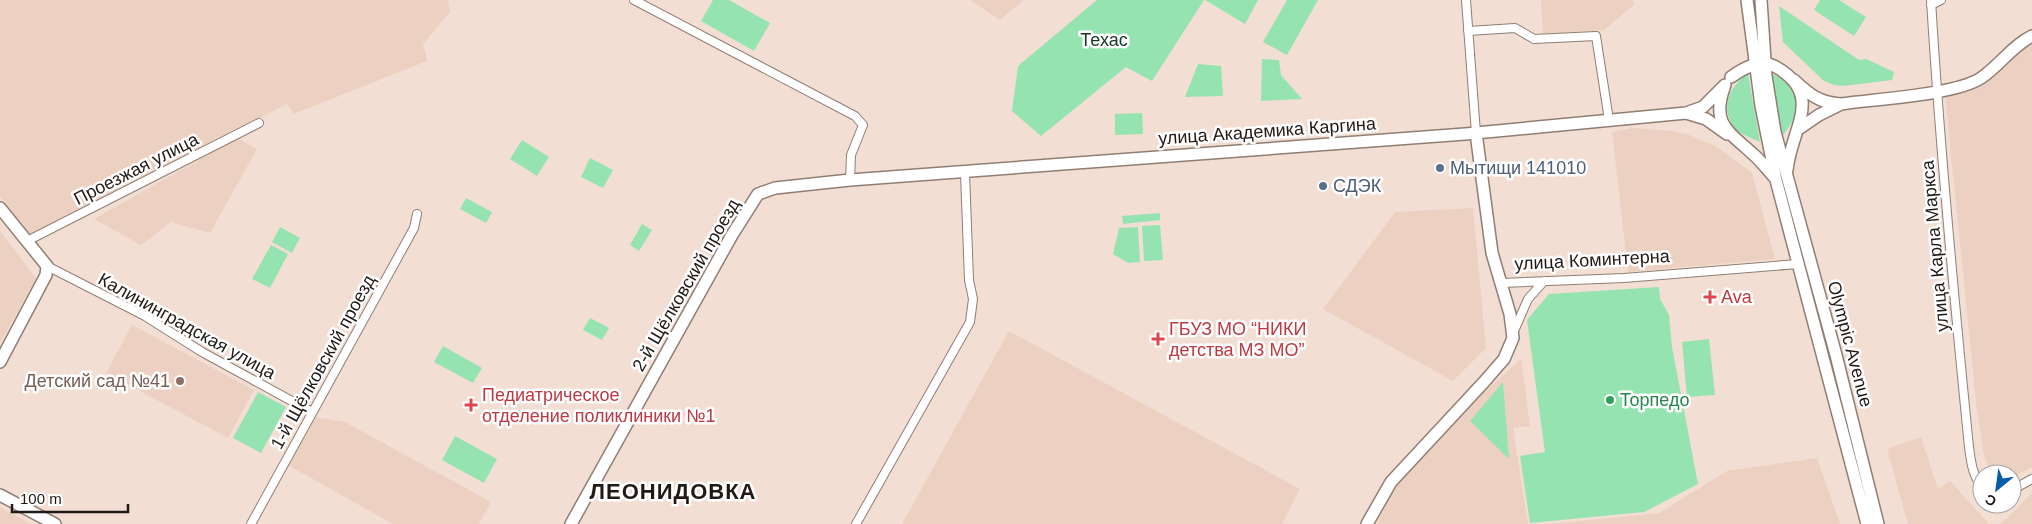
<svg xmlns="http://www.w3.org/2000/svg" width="2032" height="524" viewBox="0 0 2032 524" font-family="Helvetica,sans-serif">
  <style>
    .built { fill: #ecd1c2 }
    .green { fill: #96e3b2 }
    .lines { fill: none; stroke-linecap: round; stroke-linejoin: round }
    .street-casing { stroke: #907e74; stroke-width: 10 }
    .secondary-casing { stroke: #907e74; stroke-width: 14 }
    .street { stroke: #fff; stroke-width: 8 }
    .secondary { stroke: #fff; stroke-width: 11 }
    .service-dot { fill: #5c6f8a; stroke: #fff; stroke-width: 2 }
    .health-dot { fill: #e0444e; stroke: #fff; stroke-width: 2 }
    .education-dot { fill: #8d6e63; stroke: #fff; stroke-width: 2 }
    .leisure-dot { fill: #2e9e5b; stroke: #fff; stroke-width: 2 }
    .labels { text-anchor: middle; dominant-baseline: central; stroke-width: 5; stroke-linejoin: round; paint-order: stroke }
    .park-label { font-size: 18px; fill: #153924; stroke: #fff }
    .street-label { font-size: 18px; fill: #201916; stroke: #fff }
    .service-label { font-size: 18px; fill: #4e5e75; stroke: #fff; text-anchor: start }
    .health-label { font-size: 18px; fill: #be3a42; stroke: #fff; text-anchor: start }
    .education-label { font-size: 18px; fill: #785e54; stroke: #fff; text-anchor: end }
    .leisure-label { font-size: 18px; fill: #27864d; stroke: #fff; text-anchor: start }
    .district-label { font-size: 22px; font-weight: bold; letter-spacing: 1px; fill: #201916; stroke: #fff }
  </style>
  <rect width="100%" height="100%" fill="#f2ded3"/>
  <path class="built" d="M0 0H448L450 12 423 44 427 61 294 114 287 104 31 235 0 197Z
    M970 0H1024L1000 20Z
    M1541 0H1633L1634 5 1604 30 1543 34Z
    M2032 45V467L2012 477V474H1991L1984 455 1977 412 1945 95 1983 86 2025 47Z
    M1633 128 1671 131 1687 134 1717 147 1752 173 1775 259 1628 272 1612 132Z
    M238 138 257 149 210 233 171 222 141 245 94 219Z
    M1473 208 1486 348 1453 381 1323 309 1395 212Z
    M0 231 36 278 0 343Z
    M132 325 254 390 228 438 106 373Z
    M1009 331 1300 489 1282 524H902Z
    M1521 359 1530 426 1513 428 1528 524H1377L1395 486 1448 425Z
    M314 417 345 422 491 502 479 524H393L288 465Z
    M1921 437 1938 489 1950 481 1989 524H1908L1887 449Z
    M1817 458 1840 524H1548L1659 513 1727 471Z
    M2032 493V524H2000L2003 522Z
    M0 507 31 524H0Z"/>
  <path class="green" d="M713 0H729L770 23 754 51 701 21Z
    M1097 0H1204L1152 81 1126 67 1041 136 1012 111 1018 66Z
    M1205 0H1258L1245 24Z
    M1287 0H1318L1287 55 1263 42Z
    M1820 0H1839L1866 17 1854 36 1814 10Z
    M1779 6 1859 60 1866 59 1894 72 1892 80 1843 86 1834 85 1824 81 1783 42Z
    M1262 59 1279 60 1281 75 1302 99 1261 101Z
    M1198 64 1221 66 1223 96 1185 97Z
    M1769 72C1802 87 1805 110 1782 136Z
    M1748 74 1760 142C1753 139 1745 136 1738 131 1718 113 1728 86 1748 74Z
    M1142 113 1143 134 1115 135V114Z
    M522 140 549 157 537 176 510 159Z
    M590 158 613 170 603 188 581 177Z
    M466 198 492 212 486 223 460 209Z
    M1160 213V220L1123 224 1122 216Z
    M642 224 652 230 639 251 630 245Z
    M1160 225 1163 260 1144 261 1142 226Z
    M280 227 300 238 292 253 272 242Z
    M1138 227 1140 262 1128 263 1113 254 1119 228Z
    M271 245 288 254 270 288 252 279Z
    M1659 287 1660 299 1669 315 1672 347 1698 484 1644 512 1530 523 1520 456 1545 452 1527 320 1549 294Z
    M590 318 609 328 602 340 583 330Z
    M1709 339 1715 395 1687 397 1682 342Z
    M443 346 482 368 473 383 434 362Z
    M1503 382 1509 459 1470 421Z
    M258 392 286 407 261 453 233 438Z
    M455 436 497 459 484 483 442 460Z"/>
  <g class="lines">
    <defs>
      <path id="street" d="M634 0 855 116 863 125 851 155 850 180
        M1466 0 1476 133
        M1931 0C1940 149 1954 298 1969 447 1971 461 1972 475 1982 487
        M1931 5 1941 0
        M1468 31 1515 28 1534 39 1596 36 1609 120
        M27 241 259 123
        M47 266 145 316 202 352 312 412
        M1502 283 1624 278 1798 264
        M1514 331 1528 299 1544 281
        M2012 490 2032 479
        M251 524 414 228 417 214
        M856 524 970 322 973 299 969 280 965 173"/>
      <path id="secondary" d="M1747 0 1761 106 1776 180 1867 524
        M1761 0 1766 76 1775 132 1836 355 1878 524
        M1731 77C1744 68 1760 58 1776 67 1825 95 1791 129 1787 170
        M1794 80C1809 94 1819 103 1841 104 1875 99 1955 95 1981 78 2000 65 2012 46 2032 36
        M1724 88C1711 124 1729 132 1753 154 1761 161 1767 169 1774 177
        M1686 113 1706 119 1727 134
        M1797 130 1819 115 1839 105
        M0 208 47 266 46 275 0 362
        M0 495 55 524
        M571 524 732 235 758 194 775 188 850 180 1465 134 1686 113 1703 107 1725 85
        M1367 524 1391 482 1484 382 1504 359 1513 338 1510 314 1492 253 1476 133"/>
    </defs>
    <use href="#street" class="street-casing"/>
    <use href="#secondary" class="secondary-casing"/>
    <use href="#street" class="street"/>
    <use href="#secondary" class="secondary"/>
  </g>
  <g class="service-dot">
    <circle cx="1440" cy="168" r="5"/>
    <circle cx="1323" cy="186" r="5"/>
  </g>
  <g class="health-dot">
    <path d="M1707.5 289.5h5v5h5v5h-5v5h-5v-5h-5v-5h5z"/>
    <path d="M1155.5 331.5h5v5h5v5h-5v5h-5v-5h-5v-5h5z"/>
    <path d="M468.5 397.5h5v5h5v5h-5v5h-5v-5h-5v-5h5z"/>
  </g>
  <circle class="education-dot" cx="180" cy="381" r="5"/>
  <circle class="leisure-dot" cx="1610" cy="400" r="5"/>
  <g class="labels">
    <g class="park-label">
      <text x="1104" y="40">Техас</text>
    </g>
    <g class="street-label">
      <text transform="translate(1267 131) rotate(-4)">улица Академика Каргина</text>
      <text transform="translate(136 169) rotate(-27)">Проезжая улица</text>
      <text transform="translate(1935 246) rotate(-95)">улица Карла Маркса</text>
      <text transform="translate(1592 260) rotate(-3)">улица Коминтерна</text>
      <text transform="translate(686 285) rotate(-60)">2-й Щёлковский проезд</text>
      <text transform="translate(187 326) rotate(29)">Калининградская улица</text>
      <text transform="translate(1850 344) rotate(75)">Olympic Avenue</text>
      <text transform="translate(323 362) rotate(-61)">1-й Щёлковский проезд</text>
    </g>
    <g class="service-label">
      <text x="1450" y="168">Мытищи 141010</text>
      <text x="1333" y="186">СДЭК</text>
    </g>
    <g class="health-label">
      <text x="1721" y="297">Ava</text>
      <text x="1169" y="329">ГБУЗ МО “НИКИ<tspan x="1169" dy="21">детства МЗ МО”</tspan></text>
      <text x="482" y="395">Педиатрическое<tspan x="482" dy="21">отделение поликлиники №1</tspan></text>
    </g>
    <g class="education-label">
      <text x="170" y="381">Детский сад №41</text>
    </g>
    <g class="leisure-label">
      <text x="1620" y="400">Торпедо</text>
    </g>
    <g class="district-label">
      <text x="673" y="491">ЛЕОНИДОВКА</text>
    </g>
  </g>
  <g transform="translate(1997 489) rotate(209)"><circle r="24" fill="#ffffff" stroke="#a6a3a2"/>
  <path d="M0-4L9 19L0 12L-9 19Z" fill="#055caa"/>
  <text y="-8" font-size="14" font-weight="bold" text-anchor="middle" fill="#201916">С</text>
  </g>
  <path d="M12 504v8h116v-8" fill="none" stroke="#201916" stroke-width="2.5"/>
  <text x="20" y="504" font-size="15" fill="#201916" stroke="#ffffff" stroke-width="4" paint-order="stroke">100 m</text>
</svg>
